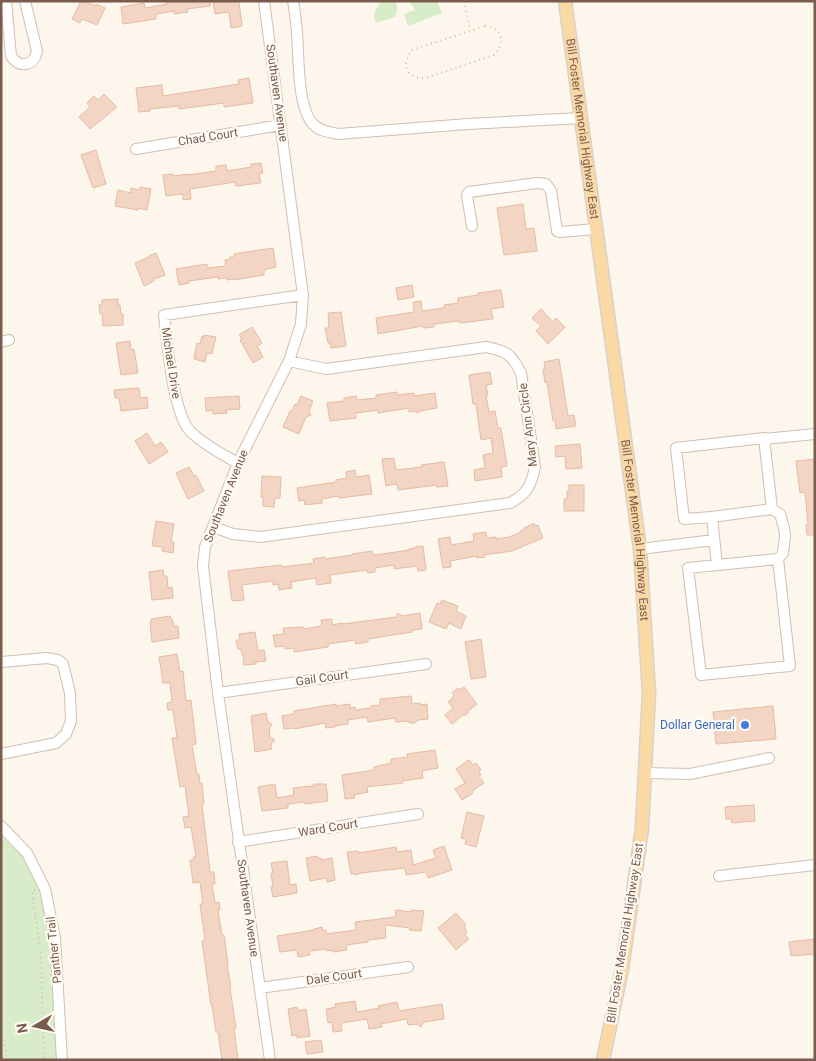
<svg xmlns="http://www.w3.org/2000/svg" width="816" height="1061" viewBox="0 0 816 1061" font-family="Roboto,sans-serif">
  <style>
    .green { fill: #d8ecc9 }
    .building { fill: #f3d5c3; stroke: #e6bba3 }
    .lines { fill: none; stroke-linecap: round; stroke-linejoin: round }
    .minor-casing { stroke: #d1beb0; stroke-width: 12 }
    .major-casing { stroke: #dad1cd; stroke-width: 15 }
    .path { stroke: #d9b8a5; stroke-width: 2; stroke-dasharray: 1 4; stroke-linecap: butt }
    .minor { stroke: #fff; stroke-width: 10 }
    .major { stroke: #fbd9a5; stroke-width: 12 }
    .shop-dot { fill: #3f7fe0; stroke: #fffaf3; stroke-width: 2 }
    .labels { text-anchor: middle; dominant-baseline: central; stroke-width: 4.5; stroke-linejoin: round; paint-order: stroke }
    .street-label { font-size: 12px; fill: #7a5c4d; stroke: #fffaf3 }
    .shop-label { font-size: 12px; fill: #366cbe; stroke: #fffaf3; text-anchor: end }
  </style>
  <rect width="100%" height="100%" fill="#fdf6ec"/>
  <path class="green" d="M382 1H395C398 7 398 11 395 17L376 23C371 14 376 9 382 1Z
    M409 1H437L442 13 408 26 404 14 415 10Z
    M1 835 28 863 35 878 43 899 49 923 57 1060H1Z"/>
  <path class="building" d="M81 1H85L95 6 96 4 105 8 97 25 82 19 80 23 72 19Z
    M166 1H210V6L187 9 188 12 174 14V11L156 14V19L123 24 121 7 144 3 145 8 167 4Z
    M213 1H239L242 26 231 28 229 12 215 14Z
    M249 78 253 103 224 107V103L179 109V106L150 109V111L139 112 136 88 162 85 163 96 239 84 238 80Z
    M104 94 117 107 90 129 79 117 90 107 87 103 94 96 98 100Z
    M96 150 106 184 93 188 81 155Z
    M261 163 263 173 259 174 261 183 236 186 235 182 190 189 191 199 183 200V194L166 196 163 175 173 174 174 176 188 174V175L216 171V166L226 165 227 171 251 167V164Z
    M140 187 151 189 147 210 138 208V210L115 206 118 190 131 193V188L140 190Z
    M523 204 526 229 534 228 537 251 504 255 497 208Z
    M273 248 276 267 264 270V275L234 280V279L227 280V278L218 279V277L189 281V283L179 285 176 269 207 264V268L226 266 225 260 230 259V257H234V254Z
    M156 253 165 275 154 279V281L144 286 135 263 149 257V256Z
    M412 285 414 297 398 300 396 288Z
    M501 290 504 307 491 309 493 319 460 323 459 321 434 324V327L424 328 423 326 378 334 376 318 414 312 413 302 421 301 422 311 444 308V305L458 303V298L478 295V293Z
    M118 299V305H120L121 314H123V325L103 326 102 313 100 314 99 305 102 304V300Z
    M541 309 553 322 556 318 565 327 548 344 536 331 541 326 532 318Z
    M341 312 346 346 331 348 330 343H328L325 328H329L328 313Z
    M252 327 262 343 257 346 263 357 253 363 240 340 242 339 239 335Z
    M204 335 216 337 212 354 207 353 205 362 194 359 197 343 200 344 202 336 204 337Z
    M130 341 131 350 134 349 138 373 121 375 116 343Z
    M559 359 568 416 574 415 576 426 556 429 555 420 553 421 547 382 545 383 543 369H545L544 362Z
    M490 372 492 384 486 385 488 395H486L489 412 495 411 498 428H501L507 466 501 467 502 477 475 481 474 470 485 468 483 455 493 453 491 438 481 440 476 404H473L469 375Z
    M139 388 140 398 147 397 148 408 121 411 119 398H115L114 390Z
    M397 392V395L414 393V396L435 393 437 408 419 411 418 413 414 411 409 412V408L378 413V410L356 413V418L330 421 327 403 344 401V398L356 396 357 400 376 398V395Z
    M239 396 240 409 226 410 227 413 213 414V410L206 411 205 398Z
    M301 396 313 401 309 411 311 415 306 417 299 434 283 427 290 411H292L295 404 297 405Z
    M147 433 155 446 161 442 168 452 149 464 135 441Z
    M580 444 582 468 566 469 565 456 556 457 555 446Z
    M394 458 396 470 422 467 421 465 444 462 448 486 437 487V485L398 490 397 484 386 486 382 459Z
    M815 459V535H807L806 525 808 524 805 492 800 493 796 461Z
    M189 467 194 476 196 475 204 491 188 499 176 473Z
    M355 470 356 477 369 475 372 494 339 498 338 496 322 499V503L305 505 304 500 299 501 297 488 336 482V480L347 478 346 472Z
    M262 476 281 477 280 498H275L274 507 263 506V497H261Z
    M569 485H584V511H564V499H567V491H569Z
    M156 521 174 524 171 542H174L173 553 162 551 163 547 152 546Z
    M534 523 535 526 538 525 543 538 512 551 484 555 485 557 477 558V556L450 561 451 567 443 568 438 539 450 537 451 545 474 541 473 534 486 532 487 538 496 537V539L509 537 521 532V531L524 529V528Z
    M423 546 426 570 418 571 417 566 394 569V565L375 568V572L368 573 367 570 330 575 331 583 317 585 316 578 291 582 292 588 279 590 278 584 273 585V581L242 585 244 600 232 601 228 571 281 565 282 567 314 563 313 559 325 557V559L352 555V554L372 551 373 555 382 554 409 550V549L415 548V547Z
    M163 570 164 576H167L168 588 172 587 173 598 152 600 149 572Z
    M442 600 458 606 456 611 466 616 461 629 449 623 446 629 429 622 437 603 440 604Z
    M398 613 402 616 420 613 422 629 412 630V632L368 639V642L356 644 355 640 328 644V647L294 652V648L285 649V646L275 647 273 635 284 634 283 628 303 627V629L322 626 321 620 332 619V625L343 623V624L396 617Z
    M170 616 171 619H172L174 626H178L179 638 152 642 150 622H152L151 619Z
    M255 632 258 651 264 650 266 661 256 662V664L244 665 243 654 242 655 241 649H238L236 640H240L239 634Z
    M481 639 486 677 471 679 465 642Z
    M177 654 180 672 183 671 186 701 191 700 196 744 192 745 197 774H199L200 783H202L204 804H202L210 872H214L215 884H212L215 903 219 902 220 910H218L222 935H224L228 964H227L231 988H230L236 1028H234L238 1060H222L218 1032H216L212 1005H211L202 941 205 940 200 904H203L200 882 193 883 190 860H194L193 857H196L191 827 185 828 183 817 189 816 185 786 180 787 172 738H177L173 710H168L167 703 172 702 170 683H163L159 657Z
    M464 687 477 704 468 711V713L465 715H463L452 724 445 715 453 708 448 702 452 699V698L454 695 452 693 458 688 460 690Z
    M411 696 412 704 420 703V705L427 704 428 719 418 720 415 723H411L406 721 396 722 395 718 368 722 367 717 348 720V724L335 726V727L326 728 325 723 294 729V728L284 729 282 716 294 714V711L336 704V706L350 704V708L355 707V710L371 708V706L380 705V699Z
    M773 706 776 739 716 744 713 712Z
    M266 713 268 722 272 724 269 729 270 737 275 740 271 744 272 749 255 752 251 716Z
    M435 750 438 768 422 771 423 778 402 781 403 783 367 787 368 792 354 795 355 798 345 799 342 775 374 770V767L391 763V759L408 757 407 754Z
    M469 760 473 765 476 763 481 770 479 772 481 775 479 776 484 783 472 791 473 793 462 800 455 789 465 783 456 769Z
    M275 784 277 798 294 795 293 788 313 786 314 784H326L328 801 305 804 304 802 288 804V808L262 811 258 787Z
    M754 805 755 821 732 823 731 819H726L725 807Z
    M467 812 484 816 476 847 465 844 466 839 461 838Z
    M444 846 452 870 428 878 426 872 406 875 405 868 361 873 356 875 355 874H351L347 852 358 851V853L396 847 397 852 411 850 413 865 436 858 433 850Z
    M317 856 318 858H321V860L332 858 335 880 327 882 326 878 310 881 306 858Z
    M287 861 290 885 296 884 297 893 273 897 271 887H273L271 873H273L271 863Z
    M396 910 411 912V910L424 911 421 931 409 930 410 928 385 925 386 938 368 940V942L346 945 347 950 333 952V950L327 951V949L309 951 310 955 298 957 297 950 280 952 277 936 314 930V929L322 927 323 931 326 930V934L356 930 355 922 395 917Z
    M456 913 466 925 464 927 467 931 465 935 469 939 456 950 438 928Z
    M815 939V954L791 956 789 942Z
    M355 1001 357 1012 379 1008 378 1006 397 1002 399 1011 442 1004 444 1019 424 1022 421 1027 417 1024 408 1025 407 1019 381 1024 382 1027 369 1029 367 1019 341 1023 342 1031 333 1032 332 1022 328 1023 326 1009 336 1007 335 1004Z
    M297 1007 298 1011 306 1009 310 1036 297 1038V1035L292 1036 288 1009Z
    M321 1040 323 1052 307 1054 305 1042Z"/>
  <g class="lines">
    <defs>
      <path id="minor" d="M6 1 11 56C20 69 34 66 37 51L25 1
        M264 1 303 295 301 324 289 361 238 463 205 547 203 566 218 693 270 1060
        M293 1C295 12 296 22 297 32 299 56 297 107 313 124 319 131 329 132 338 134L468 124 581 118
        M136 149 281 125
        M472 226 467 195 469 192 537 183 546 184 551 191 557 231 560 232 596 229
        M1 342 9 340
        M764 438 772 509 780 514 784 528 785 536 783 553 778 559 790 666 701 675 688 568 717 565 712 517 684 519 676 448Z
        M764 439 815 434
        M238 463C223 455 202 443 190 431 173 413 167 341 164 315L303 295
        M712 517 772 509
        M213 527 233 534 260 537 510 503C527 494 531 486 535 467L521 373C511 354 507 351 486 347L326 369 289 361
        M640 549 714 540
        M717 565 778 559
        M1 662 47 658 58 660 63 664 70 693 71 721 66 734 56 743 1 754
        M218 693 426 664
        M645 773 690 774 769 758
        M1 826 27 853 45 889 55 938 62 1060
        M238 842 418 814
        M719 876 815 865
        M260 988 408 967"/>
      <g id="major">
        <path id="s1" d="M565 1 640 549 649 693 642 828 622 969 603 1060"/>
      </g>
    </defs>
    <use href="#minor" class="minor-casing"/>
    <use href="#major" class="major-casing"/>
    <path class="path" d="M464 1 470 30
      M485 26C502 27 506 44 494 55L426 78C407 79 400 65 412 50Z
      M35 890 32 891 41 955 44 1060
      M1 1041C7 1046 5 1053 7 1060"/>
    <use href="#minor" class="minor"/>
    <use href="#major" class="major"/>
  </g>
  <circle class="shop-dot" cx="745" cy="725" r="5"/>
  <g class="labels">
    <g class="street-label">
      <text transform="translate(277 93) rotate(82)">Southaven Avenue</text>
      <text stroke="none"><textPath href="#s1" startOffset="129">Bill Foster Memorial Highway East</textPath></text>
      <text transform="translate(208 137) rotate(-9)">Chad Court</text>
      <text transform="translate(171 363) rotate(81)">Michael Drive</text>
      <text transform="translate(528 425) rotate(-97)">Mary Ann Circle</text>
      <text transform="translate(226 496) rotate(-68)">Southaven Avenue</text>
      <text stroke="none"><textPath href="#s1" startOffset="534">Bill Foster Memorial Highway East</textPath></text>
      <text transform="translate(322 678) rotate(-8)">Gail Court</text>
      <text transform="translate(328 828) rotate(-9)">Ward Court</text>
      <text transform="translate(248 908) rotate(82)">Southaven Avenue</text>
      <text transform="translate(625 933) rotate(-81)">Bill Foster Memorial Highway East</text>
      <text transform="translate(54 950) rotate(-96)">Panther Trail</text>
      <text transform="translate(334 977) rotate(-8)">Dale Court</text>
    </g>
    <g class="shop-label">
      <text x="735" y="725">Dollar General</text>
    </g>
  </g>
  <rect width="816" height="1061" fill="none" stroke="#7a5c4d" stroke-width="5"/>
  <g transform="translate(35 1026) rotate(261)" stroke="#fffaf3" stroke-width="4" paint-order="stroke">
  <path d="M0-4L9 19L0 12L-9 19Z" fill="#7a5c4d"/>
  <text y="-8" font-size="14" font-weight="bold" text-anchor="middle" fill="#7a5c4d">N</text>
  </g>
</svg>
